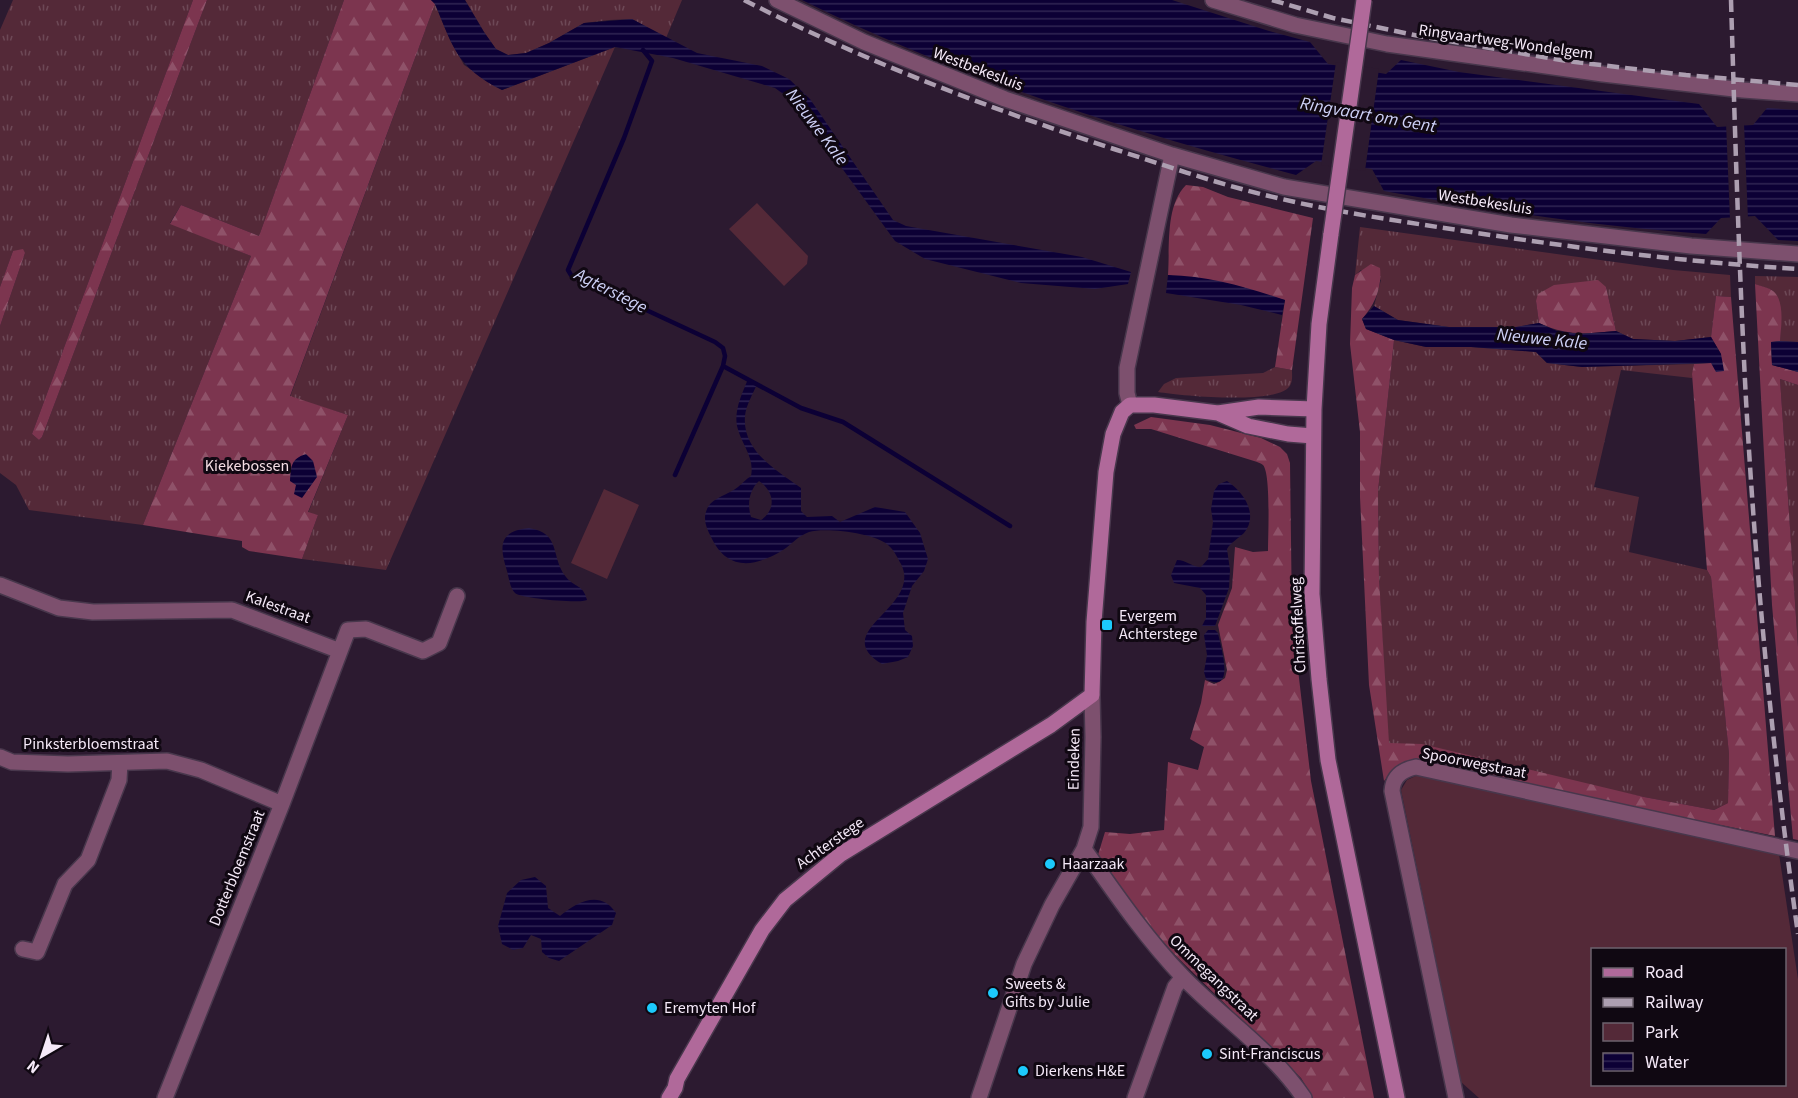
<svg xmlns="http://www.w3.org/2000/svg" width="1798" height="1098" viewBox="0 0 1798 1098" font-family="'Source Sans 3',sans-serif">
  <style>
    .grass { fill: url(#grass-tufts) }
    .forest { fill: url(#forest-firs) }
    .park { fill: #542938; fill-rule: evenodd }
    .water { fill: url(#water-rules); fill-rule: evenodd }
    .pier { fill: #2c1a30 }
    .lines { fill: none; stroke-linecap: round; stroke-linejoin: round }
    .stream { stroke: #0c0035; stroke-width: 4.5 }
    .street-casing { stroke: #48374c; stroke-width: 18 }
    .secondary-casing { stroke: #48374c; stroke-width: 18 }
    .street { stroke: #7d506e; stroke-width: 15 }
    .secondary { stroke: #b0699a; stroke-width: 15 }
    .rail { stroke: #ad9fb1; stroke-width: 4.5; stroke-dasharray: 12 6; stroke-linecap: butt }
    .secondary-bridge-casing { stroke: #48374c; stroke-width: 18; stroke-linecap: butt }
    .secondary-bridge { stroke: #b0699a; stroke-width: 15 }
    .poi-dot { fill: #1cc9fc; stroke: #100812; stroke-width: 2 }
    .labels { text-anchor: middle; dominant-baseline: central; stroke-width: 6; stroke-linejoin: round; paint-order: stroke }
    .street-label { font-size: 16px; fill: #f5e9f8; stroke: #100812 }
    .park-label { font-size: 16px; fill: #f4dde4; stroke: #100812 }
    .poi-label { font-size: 16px; fill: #f5e9f8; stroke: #100812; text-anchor: start }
    .water-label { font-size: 18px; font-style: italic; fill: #ced1f7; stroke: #100812 }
  </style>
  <defs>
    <pattern id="grass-tufts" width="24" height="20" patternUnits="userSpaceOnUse" patternTransform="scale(1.5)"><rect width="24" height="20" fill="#542938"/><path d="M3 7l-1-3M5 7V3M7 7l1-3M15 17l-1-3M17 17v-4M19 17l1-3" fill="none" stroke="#6d4856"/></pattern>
    <pattern id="forest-firs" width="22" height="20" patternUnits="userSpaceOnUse" patternTransform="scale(1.5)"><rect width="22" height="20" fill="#7c354f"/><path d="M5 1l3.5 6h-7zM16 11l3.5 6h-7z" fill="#8f5269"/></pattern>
    <pattern id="water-rules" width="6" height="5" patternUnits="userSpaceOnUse" patternTransform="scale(1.5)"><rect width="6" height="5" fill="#0c0035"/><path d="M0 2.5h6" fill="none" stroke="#302553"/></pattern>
  </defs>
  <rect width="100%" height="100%" fill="#2c1a30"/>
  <path class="grass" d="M13 0H193L32 434 39 440 42 437 207 0H344L259 236 181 205 170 223 251 256 143 525 29 510 16 485 0 473V326L25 253 13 251 0 287V30Z
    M465 0H682L666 38 632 19 609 20 584 23 549 43 526 53 508 55 496 49 484 32Z
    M435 4 450 40 464 65 502 90 615 47 386 570 302 559 318 515 308 513 348 415 290 397Z
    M1360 227 1673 270 1730 275 1731 297 1716 296 1711 337 1675 341 1633 339 1616 331 1606 287 1536 301 1539 323 1516 327H1449L1398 320 1374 306 1381 280 1361 270 1355 275Z
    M1755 276 1798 277V342L1780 341 1781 313 1772 290 1755 284Z
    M1394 340 1426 347H1471L1536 352 1547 363 1582 367 1694 364 1692 378 1621 370 1594 487 1639 497 1629 552 1707 570 1711 577 1729 754 1728 803 1714 810 1644 797 1388 743 1379 578 1378 491Z
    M1275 367 1292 370C1292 377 1293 383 1288 388 1272 404 1182 396 1158 392L1164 384 1176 378 1263 373Z
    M1780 379 1798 385V647Z"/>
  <path class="forest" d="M193 0H207L42 437 39 440 32 434Z
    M344 0H431L435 4 290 396 348 415 308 512 318 515 302 559 249 551 242 547V541L143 525 251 256 170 224 181 205 259 236Z
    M1186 185 1203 187 1228 197 1313 218 1292 370 1275 367 1285 300 1168 275C1170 247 1165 206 1186 185Z
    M23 249 25 253 0 326V287L13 251Z
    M1371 264 1380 268C1382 288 1375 304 1362 319L1366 329 1394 340 1378 491 1379 578 1389 743 1422 744 1644 797 1714 810 1728 803 1729 754 1711 577 1707 570 1692 374 1694 364 1711 363 1721 354 1711 337 1716 296 1731 297 1775 836 1407 762 1395 768 1384 781 1369 685 1360 497V432L1350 344 1352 288 1355 275Z
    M1598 280 1606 287 1616 331C1584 334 1568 336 1539 323L1536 301 1538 294 1554 285Z
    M1755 284C1760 286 1766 287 1770 289 1786 297 1781 326 1780 341L1771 342 1772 365 1798 372V385L1780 379 1798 647V840L1793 839 1772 605Z
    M1151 417 1210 425 1261 438 1280 447 1287 454 1290 463 1292 618 1311 781 1374 1098H1313L1301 1078 1177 957 1144 921 1097 858 1105 832 1130 834 1164 830 1168 762 1198 770 1204 747 1190 739 1201 703 1205 680 1214 684 1219 682 1225 678 1227 670 1218 625 1232 588 1235 547 1253 552 1268 551C1268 536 1271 474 1263 465 1261 463 1257 462 1254 461L1151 429H1136L1134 425Z"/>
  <path class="park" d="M757 203 808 256 807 264 784 286 729 229Z
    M604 489 639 505 607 579 571 563Z
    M1418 775 1779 854 1798 979V1098H1479L1461 1082 1401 790 1407 780ZM1592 950H1784V1084H1592Z"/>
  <path class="water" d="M431 0H465L484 32 496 49 508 55 526 53 549 43 584 23 632 19 697 53 762 66 789 79 810 99 893 220 906 226 1082 257 1131 272 1128 284 1095 289 1021 283 925 259 895 241 793 101 775 88 673 58 615 47 502 90C457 68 453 47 435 4Z
    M802 0H1172L1269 31 1310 42 1328 64 1386 74 1401 60 1459 72 1699 104 1717 127 1753 125 1767 108 1798 110V241L1778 240 1755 216 1721 218 1706 234C1598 227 1490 210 1384 191L1372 169 1316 161 1296 175C1127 130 959 78 802 0Z
    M1168 275C1209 276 1247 287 1285 300L1282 315 1241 305 1166 293Z
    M1374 306 1398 320 1449 327H1516L1539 323 1557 331 1580 334 1616 331 1633 339 1675 341 1711 337 1721 354 1724 371 1716 372 1711 363 1582 367 1547 363 1536 352 1471 347H1426L1394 340 1366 329 1362 319Z
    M1780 341 1798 342V372L1772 365 1771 342Z
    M748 379 757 384C753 394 746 405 745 416 742 451 776 470 801 488V511L807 517 832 516 840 522 875 507 905 512 920 533 928 559 924 571 912 586 903 613 905 630 912 636 913 646 908 657 898 661 882 664C827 631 923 608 901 564 897 557 894 550 888 545 875 533 825 527 809 532 798 536 792 544 783 550 754 568 727 571 711 537 706 527 702 518 708 507 714 497 728 495 738 487 743 483 745 480 751 476 755 457 741 444 737 426 734 410 742 394 748 379ZM759 481C774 491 777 509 761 520L751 517C747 505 749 490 759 481Z
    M306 454 313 461 317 477 302 498 294 494 296 485 290 481C291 468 290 459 306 454Z
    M1227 481C1244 492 1259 515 1244 533 1238 539 1231 542 1227 549L1230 570 1229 588 1215 626H1202L1206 618V595L1200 588 1174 583 1171 575 1177 560C1186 560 1192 567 1201 567L1208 559 1213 522 1211 509 1214 491 1219 484Z
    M529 528C562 533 550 557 566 577 575 588 583 584 587 600 579 604 519 598 515 593 510 588 509 578 507 571 499 546 499 531 529 528Z
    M1208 630H1215L1218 633C1220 645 1237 695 1206 679L1204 672 1207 655 1204 635Z
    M535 877 546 886 548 908 560 916C578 901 601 890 616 913L612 925 559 961 549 958 542 952 541 939 531 935 523 948 513 950 502 944 498 926 507 893 521 880Z"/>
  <path class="pier" d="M1336 62 1379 69 1365 171 1321 165Z
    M1726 123H1744L1748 219 1730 220Z"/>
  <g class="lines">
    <path class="stream" d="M643 50 652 61 624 138 568 270 571 275 715 342 723 348 725 356 723 366 675 475
      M723 366 801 408 843 422 1010 526"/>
    <defs>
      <path id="street" d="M777 0 864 42 1005 99 1172 155 1284 187 1511 225 1691 246 1798 254
        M1213 0 1295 25 1387 44 1603 74 1743 90 1798 94
        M1130 405 1127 393V368L1172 155
        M0 585 59 608 93 612 232 610 340 651
        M0 757 12 762 68 764 167 761 201 770 282 804
        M1084 849C1115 893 1145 937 1182 976 1221 1017 1271 1049 1304 1098
        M23 949 37 952 65 884 88 860 119 780 120 763
        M165 1098 282 804 348 630 366 629 423 651 439 643 457 596
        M979 1098 1024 964 1052 905 1084 849 1091 827 1093 737 1092 695
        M1135 1098 1175 987 1183 977
        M1456 1098 1392 791C1393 776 1402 770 1416 767L1798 851"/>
      <path id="secondary" d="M1331 234 1319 324 1314 409 1312 594 1319 679 1328 760 1397 1098
        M1218 413 1248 426 1288 434 1313 436
        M669 1098 675 1088 677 1079 762 930 785 900 841 854 1051 725 1092 695 1094 622 1106 472 1113 434 1122 412 1130 405H1154L1218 413 1259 407 1314 409"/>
    </defs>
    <use href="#street" class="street-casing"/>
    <use href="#secondary" class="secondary-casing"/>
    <use href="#street" class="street"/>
    <use href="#secondary" class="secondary"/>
    <path class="rail" d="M744 0C864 61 988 108 1117 150 1167 166 1218 184 1269 196 1334 212 1399 221 1464 231 1575 248 1686 262 1798 269
      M1272 0 1333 18 1424 37 1566 61 1686 75 1798 85
      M1731 0C1735 133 1739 267 1746 400 1756 579 1773 757 1798 934"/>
    <defs>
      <path id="secondary-bridge" d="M1331 234 1364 0"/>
    </defs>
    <use href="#secondary-bridge" class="secondary-bridge-casing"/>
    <use href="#secondary-bridge" class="secondary-bridge"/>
  </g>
  <g class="poi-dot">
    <rect x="1101" y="619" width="12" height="12" rx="3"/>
    <circle cx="1050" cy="864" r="6"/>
    <circle cx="993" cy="993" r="6"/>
    <circle cx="652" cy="1008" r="6"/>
    <circle cx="1207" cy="1054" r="6"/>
    <circle cx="1023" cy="1071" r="6"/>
  </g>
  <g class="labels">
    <g class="street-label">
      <text transform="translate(1506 42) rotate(8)">Ringvaartweg-Wondelgem</text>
      <text transform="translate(978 69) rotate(21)">Westbekesluis</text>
      <text transform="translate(1485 202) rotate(9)">Westbekesluis</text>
      <text transform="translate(278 607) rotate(20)">Kalestraat</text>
      <text transform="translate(1298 625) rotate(-93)">Christoffelweg</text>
      <text x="91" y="744">Pinksterbloemstraat</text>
      <text transform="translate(1074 759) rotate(-89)">Eindeken</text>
      <text transform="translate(1474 763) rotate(11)">Spoorwegstraat</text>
      <text transform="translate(830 843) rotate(-35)">Achterstege</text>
      <text transform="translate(237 868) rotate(-68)">Dotterbloemstraat</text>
      <text transform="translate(1214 978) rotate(44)">Ommegangstraat</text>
    </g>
    <g class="park-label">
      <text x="247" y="466">Kiekebossen</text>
    </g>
    <g class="poi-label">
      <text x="1119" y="616">Evergem<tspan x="1119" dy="18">Achterstege</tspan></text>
      <text x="1062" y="864">Haarzaak</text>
      <text x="1005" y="984">Sweets &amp;<tspan x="1005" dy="18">Gifts by Julie</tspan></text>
      <text x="664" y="1008">Eremyten Hof</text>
      <text x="1219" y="1054">Sint-Franciscus</text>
      <text x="1035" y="1071">Dierkens H&amp;E</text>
    </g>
    <g class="water-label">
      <text transform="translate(1368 115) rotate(10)">Ringvaart om Gent</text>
      <text transform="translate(817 127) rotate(53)">Nieuwe Kale</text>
      <text transform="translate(611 291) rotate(27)">Agterstege</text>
      <text transform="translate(1542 339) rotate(6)">Nieuwe Kale</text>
    </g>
  </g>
  <rect x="1591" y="948" width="195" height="138" fill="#100812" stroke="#6c626e" stroke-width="1.5"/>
  <rect x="1603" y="968" width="30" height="9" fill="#b0699a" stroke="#6c626e" stroke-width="1.5"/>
  <text x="1645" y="978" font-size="18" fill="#f5e9f8">Road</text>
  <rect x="1603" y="998" width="30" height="9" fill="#ad9fb1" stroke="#6c626e" stroke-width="1.5"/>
  <text x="1645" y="1008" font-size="18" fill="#f5e9f8">Railway</text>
  <rect x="1603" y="1023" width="30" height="18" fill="#542938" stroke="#6c626e" stroke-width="1.5"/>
  <text x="1645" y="1038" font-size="18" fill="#f5e9f8">Park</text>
  <rect x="1603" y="1053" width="30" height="18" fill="url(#water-rules)" stroke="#6c626e" stroke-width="1.5"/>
  <text x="1645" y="1068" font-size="18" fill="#f5e9f8">Water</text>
  <g transform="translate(42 1056) rotate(219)" stroke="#100812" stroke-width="4.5" paint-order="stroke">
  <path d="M0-4.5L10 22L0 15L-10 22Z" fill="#f5e9f8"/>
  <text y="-9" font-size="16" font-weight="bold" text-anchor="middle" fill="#f5e9f8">N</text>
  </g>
</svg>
